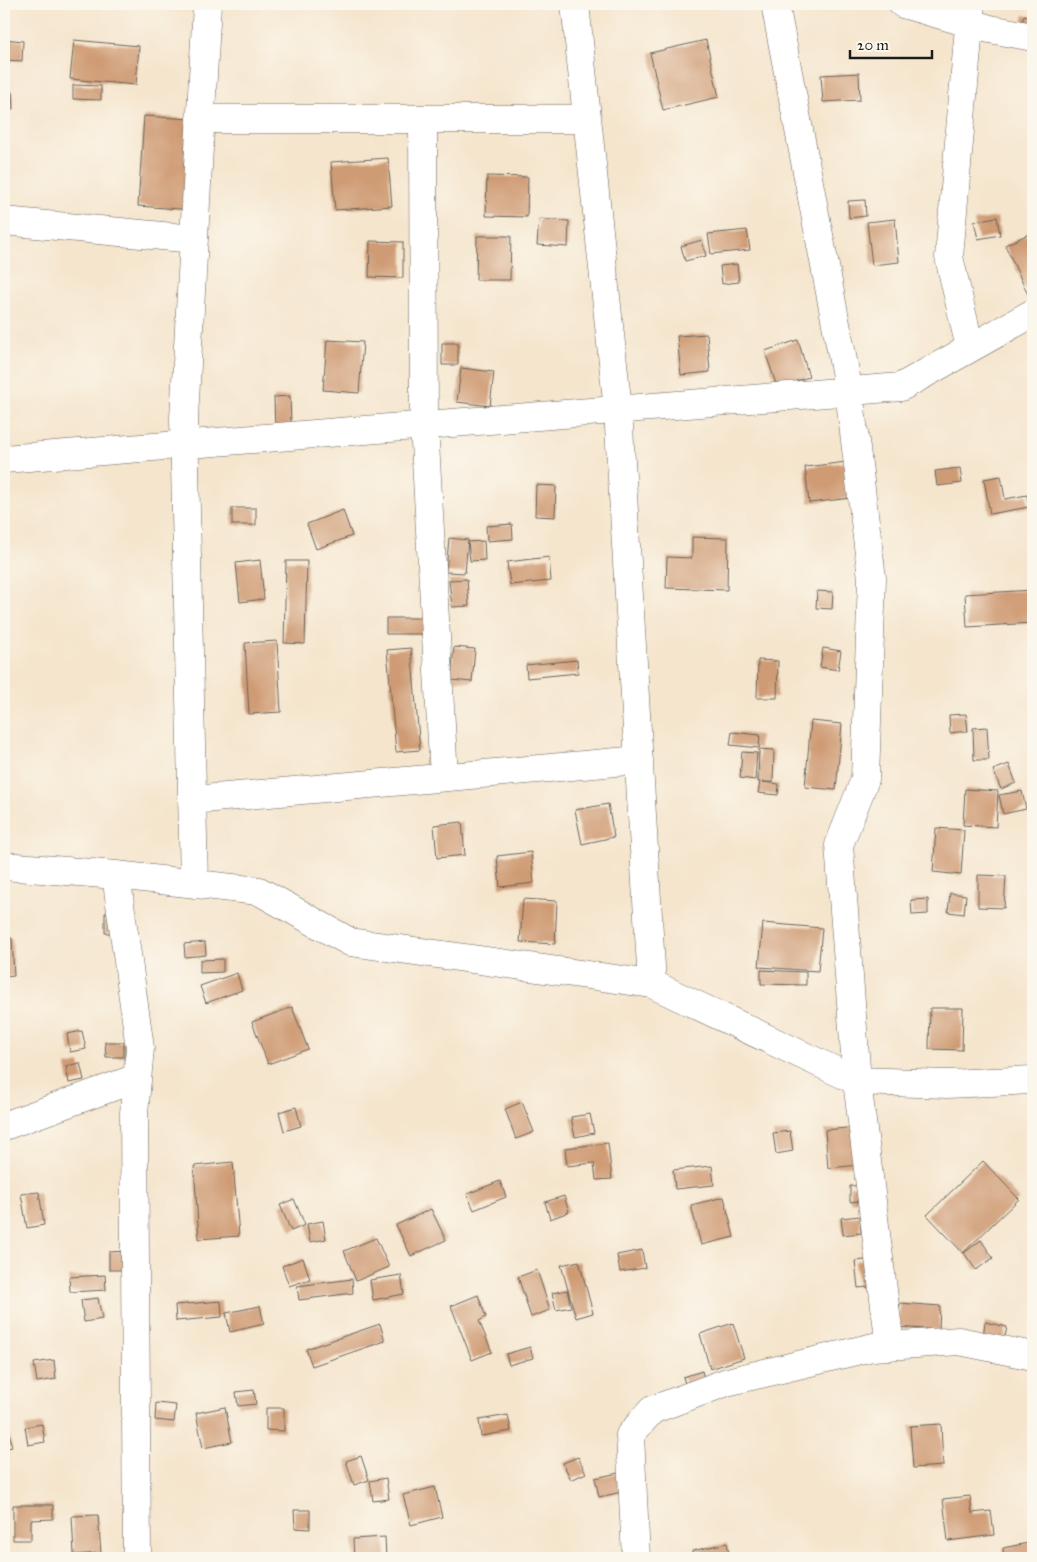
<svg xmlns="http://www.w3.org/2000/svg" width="1037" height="1562" viewBox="0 0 1037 1562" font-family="'IM FELL Great Primer',serif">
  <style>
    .building { fill: #cf9b74 }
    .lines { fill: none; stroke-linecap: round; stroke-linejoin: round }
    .minor-casing { stroke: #68625a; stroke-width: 29 }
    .minor { stroke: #fff; stroke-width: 28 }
  </style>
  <rect width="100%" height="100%" fill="#fbf7ec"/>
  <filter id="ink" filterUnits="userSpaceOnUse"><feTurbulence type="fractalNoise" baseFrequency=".02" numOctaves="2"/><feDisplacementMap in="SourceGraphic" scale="10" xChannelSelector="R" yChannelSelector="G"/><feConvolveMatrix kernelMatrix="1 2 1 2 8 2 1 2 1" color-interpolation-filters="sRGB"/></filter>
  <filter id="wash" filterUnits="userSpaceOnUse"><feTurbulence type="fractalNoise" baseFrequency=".0096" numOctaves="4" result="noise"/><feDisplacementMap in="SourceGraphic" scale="20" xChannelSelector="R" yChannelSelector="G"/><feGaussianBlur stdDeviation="1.12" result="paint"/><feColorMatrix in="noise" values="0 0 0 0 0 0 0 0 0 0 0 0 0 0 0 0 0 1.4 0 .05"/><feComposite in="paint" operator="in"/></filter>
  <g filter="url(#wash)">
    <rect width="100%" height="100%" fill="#f5e5cd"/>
    <g id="blocks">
      <path class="building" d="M1024 15 1033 17V39L1019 36Z
        M4 39 23 41 22 61 4 60Z
        M74 40 139 46 136 85 70 79Z
        M706 40 719 97 663 110 650 53Z
        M859 73 860 100 823 102 821 75Z
        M73 85 101 86V100L73 99Z
        M4 92H12L13 109 4 110Z
        M144 116 207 120 193 210 138 206Z
        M388 158 392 206 335 210 331 162Z
        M487 176 528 177 527 217 486 216Z
        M865 200 866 216 849 218 848 201Z
        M997 217 1000 235 978 239 974 221Z
        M539 219 569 221 568 247 537 245Z
        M895 219 899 262 872 265 867 222Z
        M747 230 750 250 711 254 708 234Z
        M1033 232V297L1030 299 1005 245Z
        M477 236H511L510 280H476Z
        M702 240 706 256 685 261 681 246Z
        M370 241 403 242V278L369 277Z
        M737 264 739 282 722 284 720 266Z
        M707 334 710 372 681 375 677 336Z
        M327 340 363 342 359 393 323 390Z
        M798 340 809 377 777 387 765 351Z
        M442 343H458V365H442Z
        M461 368 494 372 490 406 457 402Z
        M290 396 291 423 275 432 274 397Z
        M847 462 851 498 809 503 805 467Z
        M960 468 962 483 937 486 935 471Z
        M1001 476 1005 499 1027 495 1029 507 990 514 984 479Z
        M536 485 556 486 555 517 535 516Z
        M232 508H256V525H232Z
        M343 510 352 536 316 549 307 524Z
        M512 524 513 539 487 541 486 526Z
        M692 537 728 538 727 590 666 588 667 557 692 558Z
        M449 538 468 540 465 573 446 572Z
        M484 541 485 560 470 561 468 542Z
        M549 557 551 581 510 585 507 562Z
        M260 560 264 599 240 602 236 563Z
        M286 561H307L305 644 284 643Z
        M467 579 469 606 452 607 449 580Z
        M1033 590V623L967 627 965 594Z
        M817 591 833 592 832 609 816 608Z
        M386 618H426V634H386Z
        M277 641 281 712 249 714 245 643Z
        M454 647 475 649 472 682 451 680Z
        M411 648 420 750 396 752 387 650Z
        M823 648 841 651 838 670 820 667Z
        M577 660 578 673 527 678 526 665Z
        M758 660 778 661 777 698H757Z
        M966 714 968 731 950 733 949 715Z
        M811 721 842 724 836 790 805 787Z
        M987 727 989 760H974L973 728Z
        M732 732 760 735 759 748 730 745Z
        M759 749 774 750 773 782H762L779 784 778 795 758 793 760 782H758Z
        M742 752 757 753 755 780 740 778Z
        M1009 764 1016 783 1001 789 993 770Z
        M965 789 998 791 996 827 963 825Z
        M1022 791 1026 809 1003 814 999 795Z
        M608 804 614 837 582 844 575 810Z
        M462 822 465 855 437 858 434 825Z
        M936 828 964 830 961 875 933 872Z
        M531 852 534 883 500 887 497 856Z
        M978 875 1006 876 1004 908 978 907Z
        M950 893 966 895 964 914 948 912Z
        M523 899 557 901 555 944 520 942Z
        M928 899V914L912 915 911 900Z
        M105 913H124L123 933H105Z
        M763 923 822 928 818 971 759 967Z
        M4 938H12L14 976 4 977Z
        M205 942 206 955 185 957 184 944Z
        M223 959V972L200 973V960Z
        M761 970 806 972V985L761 984Z
        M237 973 242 990 206 1003 200 986Z
        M292 1007 308 1049 268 1064 252 1022Z
        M930 1008H963L962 1050 929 1049Z
        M82 1031 86 1049 70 1052 67 1034Z
        M105 1042H124V1057H106Z
        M80 1063 84 1080 69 1083 66 1066Z
        M522 1102 534 1132 516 1139 505 1109Z
        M296 1107 301 1126 284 1131 279 1112Z
        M590 1114 594 1133 575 1137 571 1117Z
        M857 1127 860 1165 828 1168 825 1130Z
        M790 1131 793 1151 776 1154 773 1133Z
        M608 1143 612 1179 596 1180 594 1163 567 1166 565 1148Z
        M983 1161 1019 1199 963 1253 927 1215Z
        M233 1162 239 1236 199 1239 194 1166Z
        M712 1166 714 1185 675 1189 673 1170Z
        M500 1181 506 1197 474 1210 467 1194Z
        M868 1185 869 1200 850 1202V1186Z
        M39 1192 44 1225 27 1228 21 1194Z
        M564 1196 569 1212 550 1219 545 1202Z
        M724 1197 734 1237 701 1245 691 1205Z
        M294 1199 305 1225 291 1231 280 1205Z
        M431 1209 446 1240 411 1256 396 1225Z
        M860 1216 861 1233 843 1235 841 1218Z
        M323 1221 326 1239 310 1242 307 1224Z
        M376 1238 389 1267 356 1281 344 1251Z
        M981 1240 993 1258 976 1270 964 1253Z
        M642 1250 645 1268 620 1272 617 1255Z
        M129 1251V1270H109V1252Z
        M303 1258 310 1279 289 1286 282 1266Z
        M875 1259 878 1286 858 1288 855 1261Z
        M579 1261 593 1313 576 1318 561 1265Z
        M537 1270 550 1310 531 1317 518 1277Z
        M105 1275 106 1290 70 1292 69 1277Z
        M401 1275 404 1294 373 1300 370 1280Z
        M352 1279 353 1293 299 1300 297 1286Z
        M567 1290 571 1307 556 1310 552 1293Z
        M478 1295 486 1317 479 1321 492 1352 472 1360 451 1306Z
        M98 1298 102 1319 84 1322 81 1300Z
        M221 1301 222 1317 176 1321 175 1305Z
        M900 1303 940 1306 939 1330 898 1327Z
        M260 1306 264 1324 230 1332 226 1313Z
        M985 1322 1007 1327 1003 1347 982 1343Z
        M733 1323 744 1358 710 1369 700 1334Z
        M380 1324 385 1341 312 1366 306 1349Z
        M530 1347 533 1358 509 1365 506 1354Z
        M54 1360 56 1379 37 1382 34 1363Z
        M702 1371 707 1388 688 1394 683 1377Z
        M254 1390 256 1404 238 1406 236 1392Z
        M156 1403 176 1405 174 1422 155 1420Z
        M225 1407 232 1442 203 1448 196 1413Z
        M266 1408H284V1431L266 1430Z
        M508 1415 511 1431 481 1436 479 1420Z
        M42 1424 45 1442 28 1445 25 1427Z
        M941 1424 943 1466 913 1468 910 1426Z
        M8 1429 12 1447 4 1449V1430Z
        M361 1456 369 1480 354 1485 346 1461Z
        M578 1457 586 1473 571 1480 563 1463Z
        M623 1472 627 1491 599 1497 595 1478Z
        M386 1478 389 1499 373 1501 370 1481Z
        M435 1487 442 1517 411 1525 403 1495Z
        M970 1496 972 1513 991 1511 994 1535 948 1541 943 1499Z
        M13 1505H53V1519L31 1520V1540H13Z
        M294 1510H310V1529L295 1528Z
        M98 1515 101 1553 74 1555 72 1516Z
        M385 1537 386 1558H354L353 1539Z
        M1033 1542V1558H1004L1003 1548Z
        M727 1543 730 1558H693L692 1551Z"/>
    </g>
  </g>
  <g filter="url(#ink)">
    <use href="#blocks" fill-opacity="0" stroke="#68625a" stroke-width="1"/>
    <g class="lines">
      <defs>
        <path id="minor" d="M575 4 618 410 652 984
          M775 4 849 392 872 578 865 779 839 845 857 1081 890 1346
          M903 4 990 29 1033 37
          M200 119H587
          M423 119 424 425 444 777
          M4 221 194 239
          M970 348 949 257 971 4
          M4 459 901 387 1033 313
          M192 800 639 760
          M4 866 116 875 259 891 350 942 652 984 857 1081 947 1084 1033 1080
          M116 875 140 1048 134 1113 137 1558
          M194 884 184 418 207 4
          M4 1126 137 1078
          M636 1558 630 1435 652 1410 727 1382 873 1347 959 1341 1033 1356"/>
      </defs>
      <use href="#minor" class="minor-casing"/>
      <use href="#minor" class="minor"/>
    </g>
  </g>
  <rect width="1037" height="1562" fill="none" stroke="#fbf7ec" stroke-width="20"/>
  <path d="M850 50v8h82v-8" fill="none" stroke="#1c1c1c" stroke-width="2.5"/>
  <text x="857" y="50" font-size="15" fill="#1c1c1c" stroke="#fbf7ec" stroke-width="4" paint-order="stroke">20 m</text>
</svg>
